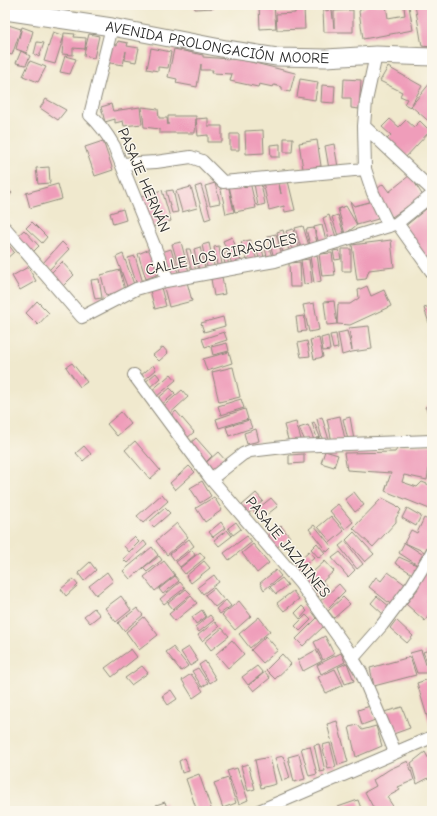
<svg xmlns="http://www.w3.org/2000/svg" width="437" height="816" viewBox="0 0 437 816" font-family="'Comic Neue',sans-serif">
  <style>
    .building { fill: #ef9dba }
    .lines { fill: none; stroke-linecap: round; stroke-linejoin: round }
    .street-casing { stroke: #8e8a7c; stroke-width: 14 }
    .secondary-casing { stroke: #8e8a7c; stroke-width: 19 }
    .street { stroke: #fff; stroke-width: 12 }
    .secondary { stroke: #fff; stroke-width: 17 }
    .labels { text-anchor: middle; dominant-baseline: central; stroke-width: 3; stroke-linejoin: round; paint-order: stroke }
    .street-label { font-size: 15px; fill: #2b2b2b; stroke: #fbf7ec }
  </style>
  <rect width="100%" height="100%" fill="#fbf7ec"/>
  <filter id="ink" filterUnits="userSpaceOnUse"><feTurbulence type="fractalNoise" baseFrequency=".025" numOctaves="2"/><feDisplacementMap in="SourceGraphic" scale="8" xChannelSelector="R" yChannelSelector="G"/><feConvolveMatrix kernelMatrix="1 2 1 2 8 2 1 2 1" color-interpolation-filters="sRGB"/></filter>
  <filter id="wash" filterUnits="userSpaceOnUse"><feTurbulence type="fractalNoise" baseFrequency=".012" numOctaves="4" result="noise"/><feDisplacementMap in="SourceGraphic" scale="16" xChannelSelector="R" yChannelSelector="G"/><feGaussianBlur stdDeviation="0.9" result="paint"/><feColorMatrix in="noise" values="0 0 0 0 0 0 0 0 0 0 0 0 0 0 0 0 0 1.4 0 .05"/><feComposite in="paint" operator="in"/></filter>
  <g filter="url(#wash)">
    <rect width="100%" height="100%" fill="#f0e9ce"/>
    <g id="blocks">
      <path class="building" d="M194 5H214V8L195 9Z
        M259 5H274L276 28 260 29Z
        M284 5H293V9L283 8Z
        M368 5H386L388 18 405 15 404 7 409 6 413 30 363 39 359 11Z
        M415 5H432V47L422 46Z
        M295 8H304L305 29 277 30 276 14 295 13Z
        M332 10 334 28V11L353 10V32H324L323 11Z
        M5 24 21 29 12 55 5 53Z
        M22 27 33 31 27 53 16 49Z
        M53 32 64 36 55 64 44 61Z
        M64 33 75 34 74 37 86 38 85 49 89 34 99 36 94 58 84 56 85 49 73 48V55L62 54Z
        M118 41 128 43 127 46 139 48 136 62 125 60 126 51 123 65 104 62 108 43 117 45Z
        M37 42 44 43 39 57 34 54Z
        M151 48 171 52 168 68 158 67V71L147 69Z
        M174 49 203 55V57L243 60 295 73 290 92 282 90V87L274 85 273 87 259 84 258 87 230 81 232 74 212 73 213 70H201V64L197 87 176 83 177 79 168 77Z
        M21 51 30 56 26 65 16 63Z
        M65 56 76 59 70 74 60 72Z
        M30 61 46 67 38 82 23 76Z
        M388 67 422 86 411 106 431 82 432 83V124L411 106 410 107 404 104 407 99 400 96 402 92 380 81Z
        M300 79 318 82 315 100 297 97Z
        M344 79 361 80 359 109 351 108V98H343Z
        M322 85 335 86 334 103 321 102Z
        M46 99 66 110 58 120 40 108Z
        M111 104 113 111 140 107 142 124 124 126 123 121 115 123V119L105 122 101 107Z
        M142 107 158 109 159 118H167L168 125V116H196V119L208 118V126H222V142H208V135L198 136 196 119 195 133H159V129L144 127Z
        M390 119 399 127 406 120 414 127 420 121 430 131 405 158 386 140 391 135 382 127Z
        M263 130 264 153 246 154 245 131Z
        M230 134H239V150H230Z
        M284 138H293L292 152H284Z
        M317 140 321 166 303 169 299 143Z
        M103 141 113 170 95 176 85 147Z
        M280 144V157H271L270 145Z
        M334 144 338 167 329 169 325 146Z
        M49 167 50 183 38 184 36 168Z
        M410 175 423 196 392 217 372 193 383 184 389 192Z
        M278 179 281 194 279 183 288 181 295 210 285 212 284 206 269 210 263 182Z
        M250 182 256 208 235 212 229 186Z
        M215 183 220 203 210 205 205 186Z
        M261 183 265 204 258 206 254 184Z
        M58 184 62 199 30 208 26 193Z
        M228 184 234 212 226 214 220 185Z
        M201 185 211 218 205 220 195 187Z
        M5 186 12 193 5 201Z
        M191 187 197 208 182 212 176 191Z
        M162 190 171 221 149 228 140 197Z
        M173 190 178 212 172 213 166 191Z
        M350 201 354 206 373 201 378 219 357 225 345 234 338 209 346 206 357 225Z
        M432 204V271L403 228Z
        M123 209 126 220 113 224 110 213Z
        M329 215 336 237 329 239 323 218Z
        M338 215 344 234 338 236 332 217Z
        M32 222 47 237 42 243 26 228Z
        M322 225 327 244 320 247 314 227Z
        M303 226 310 249 302 251 295 228Z
        M314 228 318 248 311 249 306 229Z
        M293 229 300 251 293 253 286 231Z
        M24 230 39 246 31 254 15 238Z
        M283 230 290 254 284 256 277 232Z
        M276 234 282 255 274 258 268 236Z
        M232 237 243 266 234 269 223 241Z
        M250 240 257 260 248 263 241 242Z
        M391 240 394 267 369 270 366 279 357 280 352 245Z
        M62 242 69 249 49 270 43 263Z
        M181 242 189 272 181 275 172 244Z
        M209 243 215 270 208 271 202 245Z
        M8 244 14 252 5 260V246Z
        M261 245 265 261 260 262 256 247Z
        M219 246 223 270 218 271 214 247Z
        M200 247 205 268 199 270 194 249Z
        M269 247 273 260 268 261 265 248Z
        M150 249 159 274 146 279 138 254Z
        M171 249 178 272 169 275 162 252Z
        M186 249H190L196 271 192 272Z
        M342 249H351V271H342Z
        M339 250 341 259 335 260 333 251Z
        M332 253 335 275 322 276 319 254Z
        M123 254 135 287 128 289 116 257Z
        M223 254H227L229 268 226 269Z
        M317 255 321 281 314 283 310 256Z
        M135 256 143 283 137 285 128 258Z
        M309 259 312 283 304 284 301 260Z
        M62 262 74 275 63 286 51 273Z
        M300 262 301 287H290L289 263Z
        M28 267 36 281 20 290 12 276Z
        M120 270 125 290 106 295 101 275Z
        M222 277 225 294 214 296 211 279Z
        M99 279 102 298 95 299 91 280Z
        M187 282 192 301 169 307 164 288Z
        M160 284 166 306 155 309 149 287Z
        M367 286 371 296 384 290 391 306 350 325 337 324 338 304H350L359 298 358 290Z
        M37 301 49 313 38 325 26 313Z
        M334 301 337 324 327 325 324 302Z
        M314 303 319 330 309 332 303 305Z
        M432 305V322L429 323 424 308Z
        M304 316 306 331 298 332 296 317Z
        M223 317 225 326 204 332 201 323Z
        M369 326 372 349 352 352 342 355 338 333 347 331 352 350 349 328Z
        M224 332 227 340 205 347 202 339Z
        M336 334 338 348 333 349 330 335Z
        M328 336 330 350 323 351 321 338Z
        M319 338 323 357 314 359 310 340Z
        M307 341 310 356 301 357 298 343Z
        M227 343 229 351 213 355 211 347Z
        M163 347 168 353 159 361 153 355Z
        M229 352 232 363 207 371 203 359Z
        M72 363 87 382 80 387 66 367Z
        M153 365 156 370 143 381 139 377Z
        M233 367 240 397 219 402 212 372Z
        M156 373 160 378 149 388 144 383Z
        M171 374 176 380 156 397 151 391Z
        M170 388 175 393 159 407 155 401Z
        M182 390 188 397 166 417 160 409Z
        M241 399 244 408 221 415 218 406Z
        M432 403V420L425 407Z
        M245 409 248 419 219 428 216 419Z
        M176 411 194 432 186 439 168 418Z
        M121 412 131 424 117 436 107 424Z
        M340 416 345 439 332 442 327 419Z
        M322 417 329 440 323 442 317 419Z
        M350 417 354 440H348L343 419Z
        M249 420 252 428 229 436 226 427Z
        M296 422 301 439 289 443 284 425Z
        M314 422 320 437 317 438 312 423Z
        M308 425 314 440 306 443 299 428Z
        M256 429 259 441 247 444 244 433Z
        M196 438 212 456 203 465 187 446Z
        M135 441 160 470 150 479 125 450Z
        M432 445V469L429 468 427 480 404 475 402 482 417 487 422 482 432 486V510L385 491 391 473 347 470 344 453 395 452 399 446Z
        M84 446 91 454 83 461 76 453Z
        M325 451 338 455 334 467 321 463Z
        M218 452 226 461 208 476 201 467Z
        M304 454V463L289 464V455Z
        M189 466 195 472 175 490 170 483Z
        M202 481 211 496 200 503 190 488Z
        M354 492 364 505 355 512 345 499Z
        M256 493 263 501 248 514 241 506Z
        M162 494 168 501 143 523 137 516Z
        M214 497 222 510 205 522 196 508Z
        M271 498 278 506 260 520 254 512Z
        M382 498 396 505 401 510 396 518V522L373 547 353 528Z
        M338 504 353 522 345 529 330 511Z
        M165 508 170 513 154 527 149 522Z
        M407 508 421 516 416 526 402 518Z
        M331 516 344 531 331 542 318 527Z
        M424 518 432 522V534L425 552 405 543 425 556 419 566 399 553 411 530 417 533Z
        M221 522 225 528 213 537 209 532Z
        M236 522 241 529 233 535 228 528Z
        M177 523 188 537 167 555 156 541Z
        M314 525 332 547 327 552 309 529Z
        M281 526 290 537 275 549 266 538Z
        M227 530 232 536 219 546 214 540Z
        M354 532 374 554 365 562 346 540Z
        M247 536 252 542 229 560 224 553Z
        M134 537 139 542 129 552 124 546Z
        M189 539 194 546 175 561 170 554Z
        M144 541 147 545 127 563 123 559Z
        M345 541 363 564 357 569 339 546Z
        M317 543 325 553 319 558 311 549Z
        M253 544 269 563 257 573 242 553Z
        M152 547 158 555 130 579 123 571Z
        M192 550 195 555 180 567 176 562Z
        M309 551 314 557 295 574 290 568Z
        M200 552 205 558 185 574 180 568Z
        M340 552 355 570 348 577 332 558Z
        M159 556 162 560 147 572 143 568Z
        M399 557 419 566 414 575 395 563Z
        M164 561 175 575 155 591 144 577Z
        M204 561 210 568 191 583 186 576Z
        M325 561 334 571 310 593 301 583Z
        M90 562 96 570 84 581 78 573Z
        M430 566 432 567V600L431 599 428 601 431 606 430 609 431 612 425 621 406 604 418 589 415 587Z
        M276 570 281 576 264 590 260 583Z
        M107 572 113 581 96 595 89 586Z
        M388 572 406 585 393 606 369 587 376 577 381 581Z
        M214 575 219 582 203 594 198 587Z
        M175 576 179 581 163 594 159 589Z
        M282 578 288 585 276 594 270 587Z
        M73 579 78 585 66 596 61 589Z
        M180 582 185 588 164 604 160 599Z
        M324 583 328 588 318 597 314 592Z
        M339 584 345 591 326 610 319 602Z
        M214 588 224 600 215 607 205 595Z
        M186 589 191 594 173 609 168 603Z
        M293 591 299 599 284 611 277 603Z
        M121 596 131 610 116 622 105 608Z
        M191 596 197 603 175 621 169 614Z
        M377 596 390 607 383 614 371 603Z
        M343 597 350 604 334 618 328 611Z
        M226 600 231 606 220 614 216 609Z
        M239 601 251 616 235 630 222 615Z
        M302 606 307 611 300 619 295 613Z
        M94 608 100 615 90 623 84 616Z
        M137 608 143 615 124 631 118 623Z
        M202 610 206 617 196 624 192 617Z
        M210 615 214 620 199 632 195 627Z
        M306 615 311 620 300 631 295 626Z
        M144 617 158 635 139 650 126 632Z
        M259 617 270 631 250 648 239 634Z
        M317 618 324 626 303 646 296 639Z
        M396 620 413 636 407 643 390 628Z
        M215 622 219 627 202 641 198 635Z
        M222 628 229 636 211 650 205 642Z
        M266 636 278 650 263 663 251 650Z
        M325 636 334 654 323 660 314 642Z
        M232 640 244 654 228 668 216 654Z
        M173 647 188 666 181 671 166 652Z
        M189 647 198 661 190 666 181 652Z
        M131 649 137 657 112 677 105 668Z
        M432 649V673L423 652Z
        M316 650 322 661 303 671 298 660Z
        M421 650 422 653 429 673H417L410 653Z
        M341 653 345 662 321 674 317 665Z
        M282 654 291 664 275 679 266 670Z
        M410 657 416 675 374 686 370 668Z
        M205 661 216 679 210 683 199 665Z
        M347 663 354 681 345 684 338 667Z
        M142 666 148 673 131 685 125 678Z
        M257 666 263 673 248 685 242 677Z
        M198 668 208 683 202 687 192 671Z
        M335 669 343 685 326 693 318 677Z
        M265 672 270 678 254 691 249 685Z
        M191 674 203 691 193 698 182 680Z
        M432 678V733L417 683Z
        M171 690 177 699 168 705 162 696Z
        M370 706 375 720 362 725 358 710Z
        M402 707 410 728 388 736 384 712Z
        M337 721 348 762 338 765 327 724Z
        M358 725 362 730 376 726 382 746 356 757 349 727Z
        M330 743 336 767 328 769 322 745Z
        M319 744 325 771 320 772 314 745Z
        M310 746 317 774 309 776 301 748Z
        M425 752 432 765V776L417 784 411 763Z
        M299 754 305 779 294 782 288 757Z
        M283 756 290 778 282 781 275 758Z
        M270 757 276 784 261 788 255 760Z
        M185 758 189 771 182 773 179 761Z
        M408 761 414 780 398 787 400 790 387 797 396 811H375L365 792 376 786 373 780 390 769Z
        M248 764 255 789 248 791 241 766Z
        M237 768 248 800 239 804 227 771Z
        M199 774 212 811H197L186 779Z
        M228 778 236 803 223 808 214 783Z
        M358 800 362 811H333L332 809Z
        M165 802 168 811H159L156 805Z"/>
    </g>
  </g>
  <g filter="url(#ink)">
    <use href="#blocks" fill-opacity="0" stroke="#8e8a7c" stroke-width="1"/>
    <g class="lines">
      <defs>
        <path id="street" d="M112 27 90 115C100 124 107 134 114 146L168 280
          M376 55 366 101 364 126 432 190
          M364 126 365 169 373 193 389 226
          M122 164 156 162 191 157 202 161 223 182 365 169
          M397 223 432 272
          M5 228 82 317 136 289 160 282 275 261 389 226 397 223 432 195
          M134 375 211 479 300 583 347 649 361 672 395 752
          M211 479 243 454 250 451 292 446 432 441
          M353 658 382 625 412 585 432 552
          M259 811 432 737"/>
        <g id="secondary">
          <path id="s1" d="M5 11 112 27 226 49 277 57 326 58 376 55 432 57"/>
        </g>
      </defs>
      <use href="#street" class="street-casing"/>
      <use href="#secondary" class="secondary-casing"/>
      <use href="#street" class="street"/>
      <use href="#secondary" class="secondary"/>
    </g>
  </g>
  <g class="labels">
    <g class="street-label">
      <text stroke="none"><textPath href="#s1" startOffset="215">AVENIDA PROLONGACIÓN MOORE</textPath></text>
      <text transform="translate(144 180) rotate(67)">PASAJE HERNÁN</text>
      <text transform="translate(221 254) rotate(-12)">CALLE LOS GIRASOLES</text>
      <text transform="translate(288 547) rotate(51)">PASAJE JAZMINES</text>
    </g>
  </g>
  <rect width="437" height="816" fill="none" stroke="#fbf7ec" stroke-width="20"/>
</svg>
